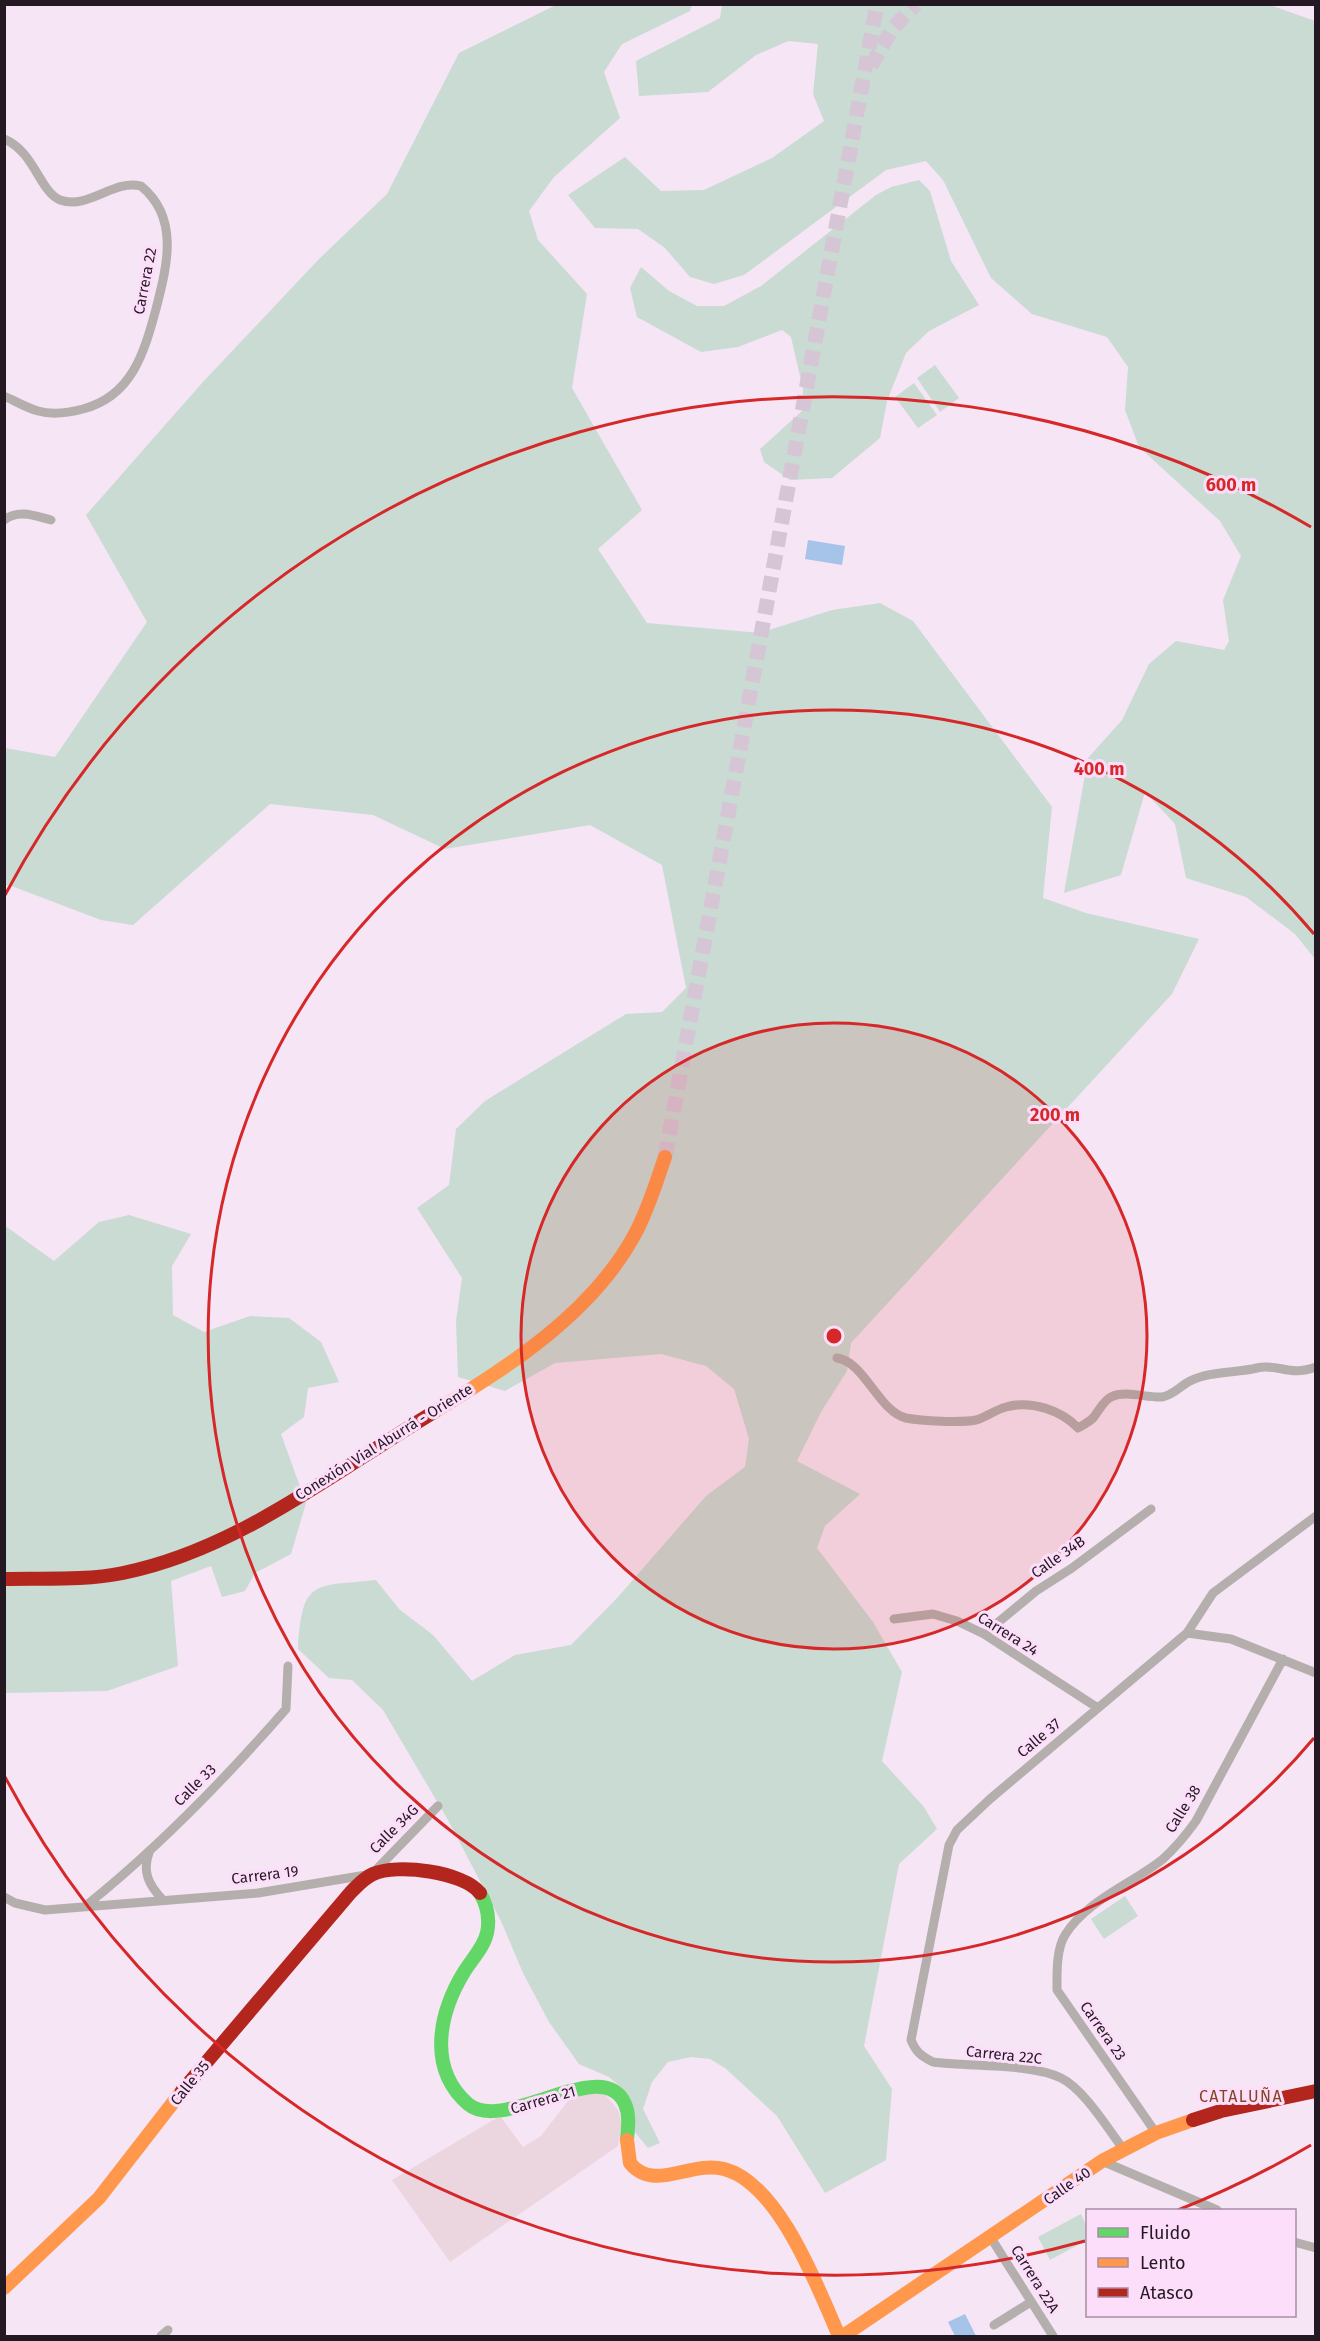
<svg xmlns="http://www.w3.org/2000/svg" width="1320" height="2341" viewBox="0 0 1320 2341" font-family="'Fira Sans',sans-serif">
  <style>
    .education { fill: #ebd6e0 }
    .green { fill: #c9dbd3 }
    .water { fill: #a6c3e9 }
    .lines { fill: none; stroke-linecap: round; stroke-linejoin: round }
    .primary-tunnel { stroke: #d6c6d5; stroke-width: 15; stroke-dasharray: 15 8; stroke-linecap: butt }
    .street { stroke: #b4afad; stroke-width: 9 }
    .fast { stroke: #63d668; stroke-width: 14 }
    .slow { stroke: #ff974d; stroke-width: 14 }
    .jam { stroke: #b3261e; stroke-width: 14 }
    .ring { fill: none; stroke: #d62828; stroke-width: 3 }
    .labels { text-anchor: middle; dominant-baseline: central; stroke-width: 6; stroke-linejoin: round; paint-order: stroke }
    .street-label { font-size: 15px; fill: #241923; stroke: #fddefa }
    .neighbourhood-label { font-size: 16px; letter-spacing: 1.5px; fill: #84441f; stroke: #fddefa }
    .centre { fill: #d62828; stroke: #fddefa; stroke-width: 3 }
    .ring-label { font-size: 18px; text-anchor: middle; font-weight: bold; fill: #d62828; stroke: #fddefa; stroke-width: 6; stroke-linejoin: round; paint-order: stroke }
  </style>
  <rect width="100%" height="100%" fill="#f6e5f4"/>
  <path class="education" d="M574 2093H604L618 2110 622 2124 618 2146 450 2262 392 2180 500 2116 523 2147 541 2136Z"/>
  <path class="green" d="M556 5H692L690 11 622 44 604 72 620 118 554 177 529 211 538 240 587 294 572 388 642 510 598 549 647 623 760 633 832 610 880 603 913 621 1052 807 1043 898 1086 913 1199 939 1172 994 851 1343 847 1371 821 1412 797 1461 860 1494 825 1526 817 1548 873 1622 902 1672 882 1761 924 1807 937 1829 899 1864 864 2046 892 2089 886 2160 825 2193 777 2116 725 2068 710 2059 691 2057 668 2062 652 2082 643 2109 660 2143 648 2148 634 2131 623 2089 609 2077 579 2064 549 2022 523 1973 501 1921 448 1820 383 1710 352 1680 329 1678 298 1649C302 1577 315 1587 376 1580L399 1609 433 1635 472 1681 515 1655 571 1645 618 1597 706 1496 745 1467 749 1439 734 1389 706 1366 661 1354 555 1363 505 1391 458 1377 456 1321 462 1278 417 1208 449 1185 456 1129 485 1101 626 1014 662 1012 686 988 662 865 590 825 445 849 373 815 270 804 133 925 101 920 9 885 5 886V748L55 757 147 622 86 515 202 383 319 259 387 194 459 53Z
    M1270 5 1315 21V959L1295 934 1246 897 1186 878 1175 824 1145 792 1121 875 1064 893 1088 758 1122 720 1149 664 1176 641 1224 650 1229 641 1223 600 1241 556 1220 521 1139 447 1125 410 1128 367 1107 337 1032 314 991 278 943 180 926 161 886 170 744 275 714 284 690 277 665 248 638 229 595 228 568 195 625 157 661 191 704 190 772 158 824 121 813 94 818 44 788 41 756 55 708 92 639 96 636 61 720 18 722 5Z
    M919 180 930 191 951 261 979 305 929 331 906 353 887 401 880 438 832 478 790 480 764 462 760 449 802 411 803 389 791 337 782 330 738 347 701 352 637 317 630 288 641 267 669 291 697 306H724L761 286 876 195 891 187Z
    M935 365 959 398 940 412 917 378Z
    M914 383 937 415 918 428 895 397Z
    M129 1215 191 1234 172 1266 173 1315 204 1332 250 1316 289 1318 321 1342 339 1382 308 1388 304 1417 281 1434 306 1503 291 1554 255 1573 245 1591 222 1597 211 1566 171 1581 178 1666 107 1691 5 1693 4 1225 54 1261 99 1222Z
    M1125 1896 1138 1916 1104 1939 1091 1919Z
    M1081 2214 1087 2228V2240L1050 2260 1038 2237Z"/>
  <path class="water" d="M808 540 845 546 842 565 805 559Z
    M965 2314 976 2336H955L948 2322Z"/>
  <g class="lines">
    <path class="primary-tunnel" d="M871 66 893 28 916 4
      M665 1157 877 4"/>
    <path class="street" d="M4 139C34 151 40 192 60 200 89 210 113 179 141 186 180 218 167 266 156 309 144 353 132 396 83 409 68 413 52 415 38 411 27 408 15 401 4 396
      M4 520C19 509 35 516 51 520
      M837 1358C864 1361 879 1412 906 1418 922 1421 960 1423 976 1420 986 1417 995 1410 1006 1407 1031 1400 1061 1410 1078 1428 1083 1425 1089 1422 1093 1418 1099 1411 1103 1401 1111 1397 1126 1390 1146 1398 1162 1397 1174 1395 1180 1386 1190 1381 1209 1371 1236 1373 1257 1368 1278 1363 1289 1377 1316 1367
      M894 1619 933 1614 957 1621 984 1634 1098 1708
      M1187 1633 1231 1639 1316 1673
      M984 1634 1036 1591 1072 1568 1151 1509
      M149 1853C142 1872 149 1885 162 1899
      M4 1897 15 1903 45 1910 258 1893 372 1874 438 1806
      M88 1904C160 1846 225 1779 286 1709L288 1666
      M1156 2133 1057 1990C1057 1973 1056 1950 1065 1935 1087 1900 1132 1884 1163 1859 1176 1847 1186 1835 1196 1821L1283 1659
      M1124 2150C1108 2129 1084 2089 1061 2078 1030 2063 969 2067 933 2062 921 2056 916 2052 911 2040L949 1845 957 1830 990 1799 1187 1633 1213 1593 1316 1516
      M1102 2161 1217 2210
      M991 2238 1053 2336
      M1294 2242 1316 2248
      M994 2325 1031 2302
      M161 2336 168 2330"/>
    <path class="fast" d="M480 1893C487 1905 490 1919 487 1933 484 1947 472 1959 464 1972 439 2013 427 2068 468 2104 504 2135 603 2053 625 2104 630 2115 628 2128 627 2140"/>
    <path class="slow" d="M434 1412C509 1366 592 1314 635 1234 648 1210 656 1183 665 1157
      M627 2140 630 2163C654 2193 691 2160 724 2169 779 2183 818 2288 839 2336
      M4 2288 99 2198 182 2091
      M843 2336 1102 2161 1156 2133 1193 2120"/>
    <path class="jam" d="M4 1579C43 1578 84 1581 123 1573 237 1550 336 1471 434 1412
      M182 2091 351 1892C358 1885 364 1878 373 1874 397 1863 464 1872 480 1893
      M1193 2120 1221 2111 1316 2091"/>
  </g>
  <circle cx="834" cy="1336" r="313" fill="#d62828" fill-opacity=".12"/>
  <g class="ring">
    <circle cx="834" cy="1336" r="313"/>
    <path d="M1314 1738A626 626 0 1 1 1314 934"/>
    <path d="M1311 2145A939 939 0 0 1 1178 2210M1085 2241A939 939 0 0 1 5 1777M5 895A939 939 0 0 1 1311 527"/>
  </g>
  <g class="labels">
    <g class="street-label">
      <text transform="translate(145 281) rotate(-79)">Carrera 22</text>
      <text transform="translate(384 1442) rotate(-32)">Conexión Vial Aburrá - Oriente</text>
      <text transform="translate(1058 1557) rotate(-35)">Calle 34B</text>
      <text transform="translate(1008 1634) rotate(32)">Carrera 24</text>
      <text transform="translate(1039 1738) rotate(-40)">Calle 37</text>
      <text transform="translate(195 1785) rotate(-45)">Calle 33</text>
      <text transform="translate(1183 1809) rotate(-58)">Calle 38</text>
      <text transform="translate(394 1829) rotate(-45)">Calle 34G</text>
      <text transform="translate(265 1875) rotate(-7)">Carrera 19</text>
      <text transform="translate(1103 2031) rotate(55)">Carrera 23</text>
      <text transform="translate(1004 2055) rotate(6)">Carrera 22C</text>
      <text transform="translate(190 2083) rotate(-51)">Calle 35</text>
      <text transform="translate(543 2100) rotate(-16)">Carrera 21</text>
      <text transform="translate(1067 2186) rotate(-35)">Calle 40</text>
      <text transform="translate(1035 2279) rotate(58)">Carrera 22A</text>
    </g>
    <g class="neighbourhood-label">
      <text x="1241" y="2096">CATALUÑA</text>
    </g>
  </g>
  <circle cx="834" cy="1336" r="9" class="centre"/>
  <g class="ring-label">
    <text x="1231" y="491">600 m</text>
    <text x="1099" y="775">400 m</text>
    <text x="1055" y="1121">200 m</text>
  </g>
  <rect width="1320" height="2341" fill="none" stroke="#241923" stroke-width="12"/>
  <rect x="1086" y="2209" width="210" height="108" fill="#fddefa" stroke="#a68fa4" stroke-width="1.5"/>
  <rect x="1098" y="2228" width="30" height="9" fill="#63d668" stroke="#a68fa4" stroke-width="1.5"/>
  <text x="1140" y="2239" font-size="18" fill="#241923">Fluido</text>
  <rect x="1098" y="2258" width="30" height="9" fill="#ff974d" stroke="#a68fa4" stroke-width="1.5"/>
  <text x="1140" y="2269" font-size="18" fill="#241923">Lento</text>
  <rect x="1098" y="2288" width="30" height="9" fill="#b3261e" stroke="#a68fa4" stroke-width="1.5"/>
  <text x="1140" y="2299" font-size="18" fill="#241923">Atasco</text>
</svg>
